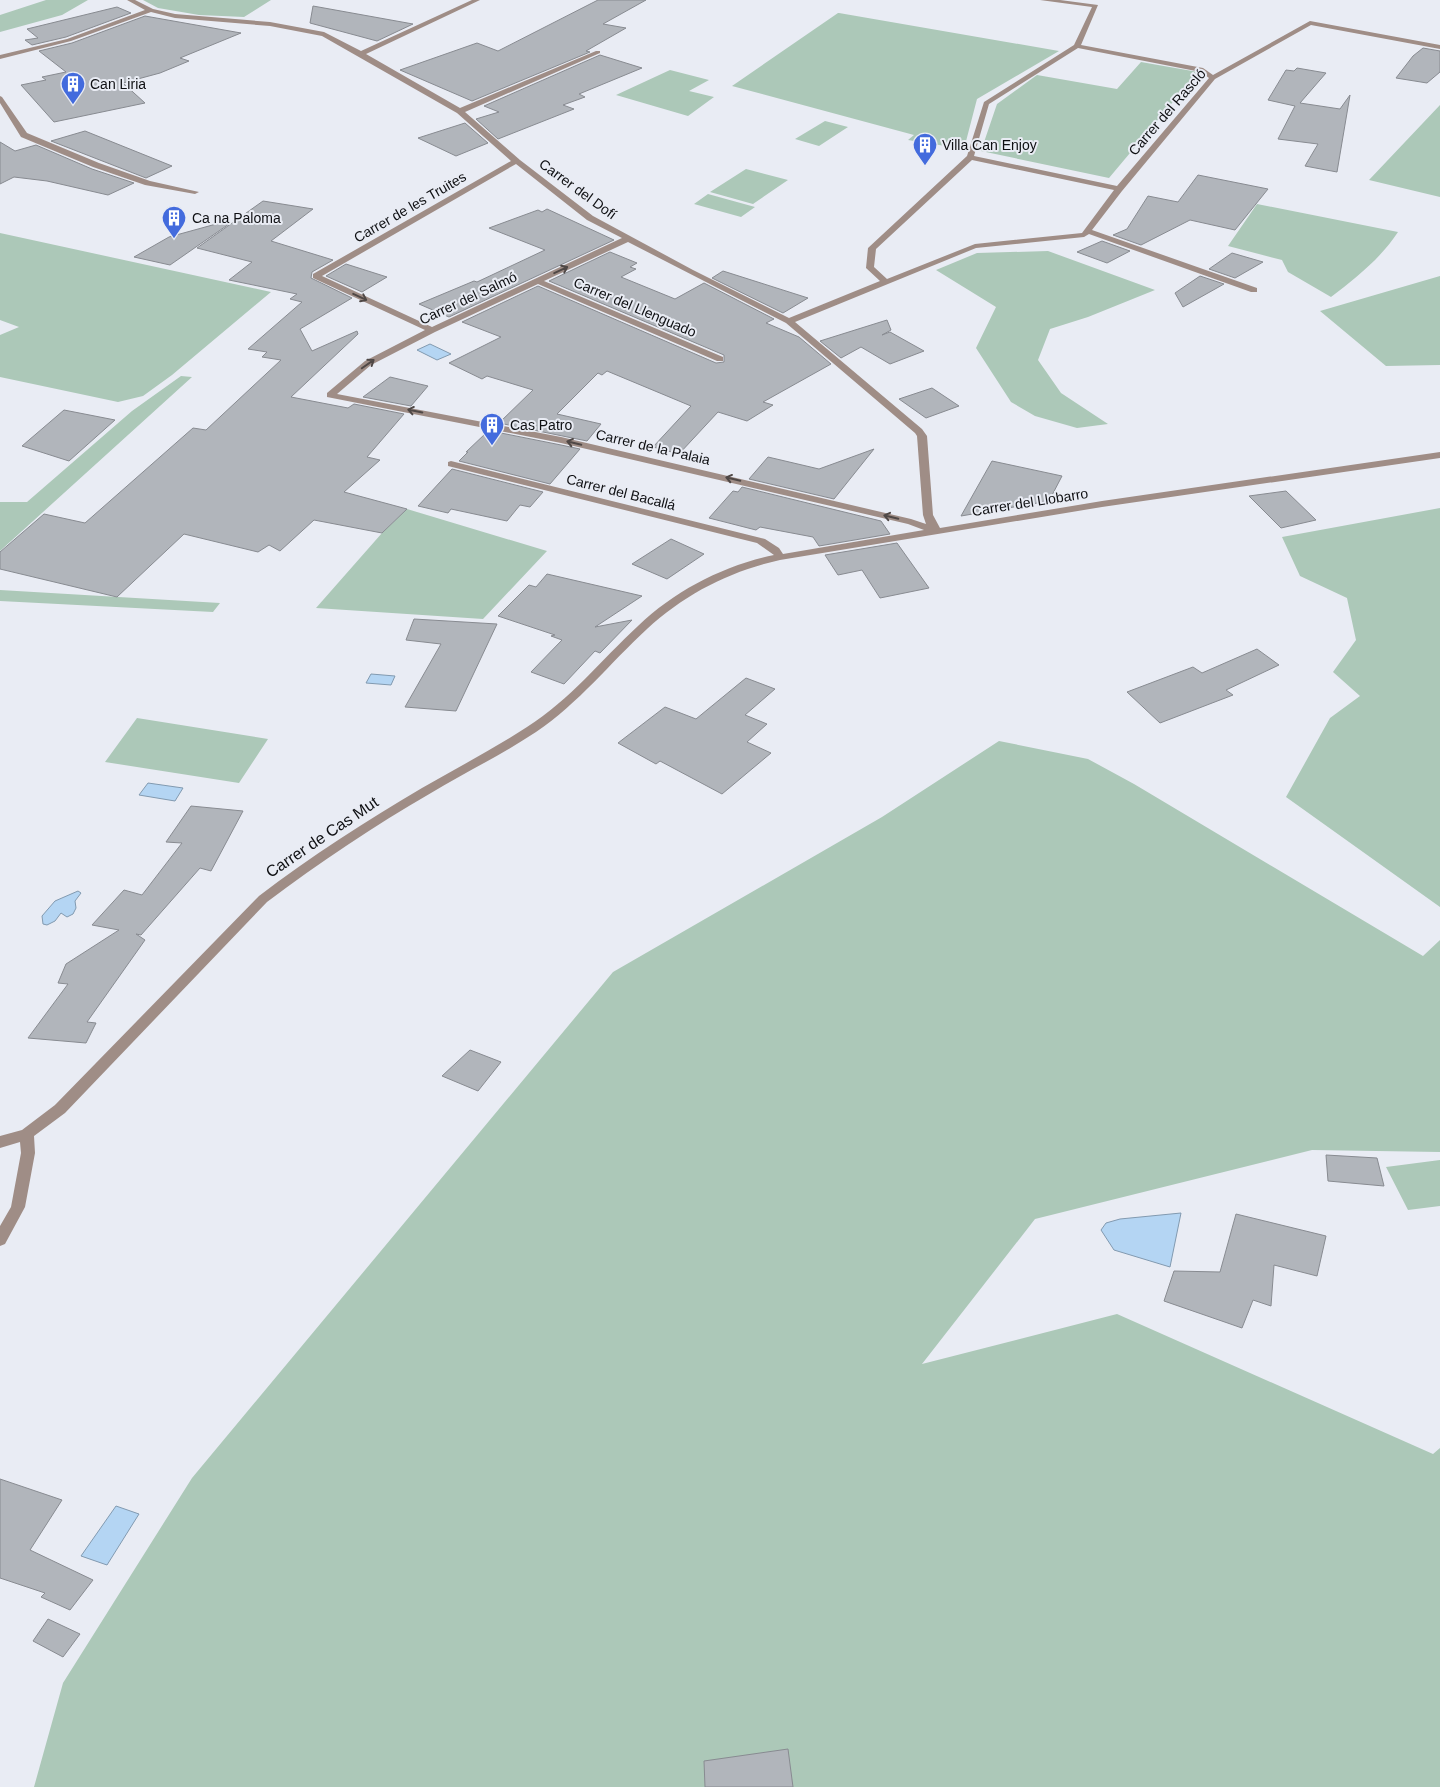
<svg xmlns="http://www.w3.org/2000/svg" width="1440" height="1787" viewBox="0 0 1440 1787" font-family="Helvetica,sans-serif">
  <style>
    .green { fill: #acc8b8 }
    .water { fill: #b4d5f3; stroke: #829ab0 }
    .building { fill: #b1b5bb; stroke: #888b91 }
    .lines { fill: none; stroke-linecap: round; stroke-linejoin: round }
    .minor { fill: #9f8d86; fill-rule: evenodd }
    .oneway { stroke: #4f4846 }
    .labels { text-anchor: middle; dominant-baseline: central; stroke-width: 4; stroke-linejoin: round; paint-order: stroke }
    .far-poi-label { font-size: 14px; fill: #0e0f12; stroke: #e9ecf4; text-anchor: start }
    .far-street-label { font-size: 14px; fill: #0e0f12; stroke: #e9ecf4 }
    .street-label { font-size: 16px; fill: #0e0f12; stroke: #e9ecf4 }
  </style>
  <rect width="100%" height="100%" fill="#e9ecf4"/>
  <path class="green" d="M46 0H88L62 15 0 32V15Z
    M143 0H271L244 17 199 15 158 8Z
    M838 13H839L1059 51 977 99 964 149 908 140 914 135 732 86Z
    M1141 62 1198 72 1109 178 981 151 997 104 1037 75 1117 89Z
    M670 70 709 80 689 91 714 97 688 116 616 95Z
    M1440 105V197L1369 180Z
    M825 121 848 127 819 146 795 139Z
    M746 169 788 180 753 204 710 192Z
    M708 194 755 207 741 217 694 204Z
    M1257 204 1398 232C1381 258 1356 278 1331 297L1288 272 1282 260 1228 246Z
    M0 233 271 292 172 375 143 396 118 402 0 377V335L19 327 0 320Z
    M1048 251 1155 290 1088 317 1050 329 1038 360 1061 393 1108 424 1077 428 1035 416 1011 402 976 348 996 307 936 270 977 253Z
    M1440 276V365L1386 366 1320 311Z
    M181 376 192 377 0 551V502H27L132 411Z
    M1440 508V907L1286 797 1330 718 1360 696 1333 672 1356 640 1347 598 1300 576 1282 537Z
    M407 509 547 551 483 619 316 608 382 533Z
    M0 590 220 603 213 612 0 601Z
    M137 718 268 739 239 783 105 762Z
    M999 741 1088 759 1134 784 1423 956 1440 940V1152L1312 1150 1035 1219 922 1364 1117 1314 1433 1454 1440 1448V1787H34L63 1683 192 1478 613 972 882 817Z
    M1440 1160V1206L1408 1210 1386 1167Z"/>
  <path class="water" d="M430 344 451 354 437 360 417 350Z
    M371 674 395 676 391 685 366 683Z
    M148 783 183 788 175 801 139 795Z
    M78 891 81 893 75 901 76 908 73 914 67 917 61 913 55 921 47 925 43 924 42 916 55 901Z
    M1181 1213 1170 1267 1114 1250 1101 1230 1106 1223 1120 1219Z
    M116 1506 139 1514 107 1565 81 1556Z"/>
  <path class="building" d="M598 0H646L603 24 626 28 586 51 590 52 472 101 400 70 477 43 498 51Z
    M313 6 413 24 377 41 310 23Z
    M117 7 131 13 66 37 32 45 25 40 38 38 27 29Z
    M145 16 241 33 180 58 189 61 160 73 123 83 145 103 54 122 21 85 46 80 42 77 66 72 39 51 72 43Z
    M1423 48 1440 51V72L1427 83 1396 78 1413 56Z
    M600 55 642 68 579 94 585 97 563 105 574 109 498 139 476 119 499 112 484 106Z
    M1297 68 1326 73 1300 103 1340 109 1350 95 1337 172 1305 166 1318 144 1278 139 1295 106 1268 100 1286 70 1294 71Z
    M465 123 488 143 456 156 418 138Z
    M85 131 172 166 146 178 51 141Z
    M0 142 15 151 36 145 92 169 134 183 108 195 47 181 14 177 0 184Z
    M1198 175 1268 189 1235 230 1190 220 1141 245 1113 235 1127 229 1148 196 1178 202Z
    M263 201 313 209 271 241 333 260 312 272 311 278 352 298 300 329 312 351 357 331 358 334 291 397 348 408 354 404 404 414 367 457 380 460 344 492 407 509 382 533 314 520 280 551 269 545 258 552 184 534 117 597 0 569V552L44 514 85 523 193 428 206 430 281 360 262 357 267 352 248 349 302 302 290 299 297 294 229 280 252 262 197 248Z
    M547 209 614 240 449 317 419 304 474 281 477 282 545 250 489 228 538 210 542 212Z
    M227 221 229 224 170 265 134 257 169 237Z
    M1102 241 1130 251 1107 263 1077 252Z
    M610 252 637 263 630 267 636 269 621 277 675 299 704 283 774 319 766 323 799 337 831 364 763 402 773 405 747 421 718 412 679 454 653 447 691 406 607 371 602 375 598 373 557 414 601 424 587 441 499 423 533 390 487 376 482 379 449 363 501 337 462 322 538 286 716 363 724 362V355L549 281Z
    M1232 253 1263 262 1235 278 1209 269Z
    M346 264 387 277 362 292 326 276Z
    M723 271 808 298 783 313 712 278Z
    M1200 276 1224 284 1183 307 1175 293Z
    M887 320 891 330 882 335 890 332 924 351 890 364 861 347 841 358 820 341Z
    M390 377 428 386 411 406 363 397Z
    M932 388 959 406 926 418 899 399Z
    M64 410 115 420 69 461 22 446Z
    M491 431 561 445 580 449 550 484 459 461 468 452H466L486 433Z
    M874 449 834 499 749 479 768 457 819 469Z
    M992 461 1062 476 1049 501 961 516Z
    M452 469 543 492 530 507 520 505 507 521 451 509 448 513 418 506Z
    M742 487 881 521 890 534 819 546 813 537 760 527 756 530 709 518 733 491 738 492Z
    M1286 491 1316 520 1281 528 1249 496Z
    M671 539 704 554 667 579 632 564Z
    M897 543 929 588 880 598 862 570 838 575 825 555Z
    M547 574 642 596 595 627 632 620 600 653 595 651 564 684 531 672 562 640 551 636 555 635 498 616 529 585 536 587Z
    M414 619 497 624 456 711 405 707 441 644 406 640Z
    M1257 649 1279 665 1226 690 1233 695 1160 723 1127 692 1193 667 1202 673Z
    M746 678 775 689 745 715 767 724 747 742 771 753 722 794 660 761 656 764 618 743 665 707 696 719Z
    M191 806 243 811 211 871 200 868 141 935 136 934 145 940 87 1022 96 1023 86 1043 28 1038 68 984 58 983 66 964 119 930 92 925 124 890 142 895 182 843 166 842Z
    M470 1050 501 1062 478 1091 442 1076Z
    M1326 1155 1377 1158 1384 1186 1328 1181Z
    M1236 1214 1326 1236 1317 1276 1274 1265 1271 1306 1253 1300 1242 1328 1164 1301 1174 1271 1220 1272Z
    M0 1479 62 1500 30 1550 93 1580 70 1610 41 1597 45 1593 0 1578Z
    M48 1619 80 1634 63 1657 33 1641Z
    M788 1749 793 1787H705L704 1761Z"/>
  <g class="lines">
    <path class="minor" d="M127 0H135L153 9 175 14 270 22 324 32 361 51 472 0H480L366 54 460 108 596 51H600V53L465 112 520 160 593 216 693 270 789 318 880 281 866 268 868 248 967 156 984 102 1074 45 1092 7 1040 0H1060L1098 5 1081 45 1203 68 1213 75 1310 21 1440 45V49L1311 25 1215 79 1122 191 1092 230 1257 288V292H1251L1089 234 1084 237 976 248 795 322 922 429 927 436 933 515 940 528 1102 501 1440 452V458L1102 507 780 560C730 571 685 594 647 629 610 663 579 703 536 732 503 754 466 772 431 793 374 826 320 862 267 902L65 1113 34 1136 35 1153 25 1207 5 1244 0 1246V1226L11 1207 21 1153 20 1142 0 1148V1136L22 1130 55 1105 259 896C311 856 366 821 422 788 457 768 493 749 527 727 570 700 601 660 638 626 676 590 723 566 774 555L757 543 448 466V462L451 461 765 539 779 548 783 554 924 530 908 524 561 443 327 397V393L365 361 425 330 313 278V274L511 161 457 113 322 36 270 26 175 18 151 12 71 41 0 59V55L67 39 145 10ZM1078 48 1201 72 1209 78 1117 186 974 156 989 104ZM972 160 1114 190 1082 233 975 244 887 279 874 267 876 249ZM516 164 587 220 622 238 432 327 322 276ZM628 242 786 323 915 433 917 436 923 515 926 524 911 519 561 437 337 394 371 365 435 332 538 284 717 361H723V357L544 281Z
      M0 96 2 97 27 133 99 163 150 181 199 192 195 194 145 185 93 167 21 137 0 103Z"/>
  </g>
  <defs><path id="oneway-shaft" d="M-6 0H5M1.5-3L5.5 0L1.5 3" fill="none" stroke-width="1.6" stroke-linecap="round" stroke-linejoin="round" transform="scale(1.25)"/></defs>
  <g class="oneway">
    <use href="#oneway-shaft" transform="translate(561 270) rotate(-25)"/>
    <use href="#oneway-shaft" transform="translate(360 297) rotate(25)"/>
    <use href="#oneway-shaft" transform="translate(368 364) rotate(-35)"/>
    <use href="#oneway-shaft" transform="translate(415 411) rotate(-169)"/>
    <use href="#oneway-shaft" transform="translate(574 443) rotate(-167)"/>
    <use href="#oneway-shaft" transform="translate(733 479) rotate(-167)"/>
    <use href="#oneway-shaft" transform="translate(891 517) rotate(-166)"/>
  </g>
  <defs>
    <symbol id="building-pin" viewBox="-11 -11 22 30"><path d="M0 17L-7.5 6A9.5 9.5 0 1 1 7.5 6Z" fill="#436bdd" stroke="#e9ecf4"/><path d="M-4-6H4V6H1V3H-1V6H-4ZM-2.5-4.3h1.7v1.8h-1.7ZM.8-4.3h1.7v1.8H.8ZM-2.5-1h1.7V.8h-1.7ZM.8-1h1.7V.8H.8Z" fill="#fff"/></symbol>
  </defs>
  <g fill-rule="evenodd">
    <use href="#building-pin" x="59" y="70" width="28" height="38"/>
    <use href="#building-pin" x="911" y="131" width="28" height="38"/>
    <use href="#building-pin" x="160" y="204" width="28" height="38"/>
    <use href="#building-pin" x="478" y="411" width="28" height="38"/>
  </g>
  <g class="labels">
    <g class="far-poi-label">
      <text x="90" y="84">Can Liria</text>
      <text x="942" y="145">Villa Can Enjoy</text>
      <text x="192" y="218">Ca na Paloma</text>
      <text x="510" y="425">Cas Patro</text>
    </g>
    <g class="far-street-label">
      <text transform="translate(1167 112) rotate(-49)">Carrer del Rascló</text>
      <text transform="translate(578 189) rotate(36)">Carrer del Dofí</text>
      <text transform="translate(410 207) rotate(-30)">Carrer de les Truites</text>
      <text transform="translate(468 298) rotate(-25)">Carrer del Salmó</text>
      <text transform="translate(635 307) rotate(23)">Carrer del Llenguado</text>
      <text transform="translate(653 447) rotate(13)">Carrer de la Palaia</text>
      <text transform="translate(621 492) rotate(14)">Carrer del Bacallá</text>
      <text transform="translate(1030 502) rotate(-9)">Carrer del Llobarro</text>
    </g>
    <g class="street-label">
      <text transform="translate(322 837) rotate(-34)">Carrer de Cas Mut</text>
    </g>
  </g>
</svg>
